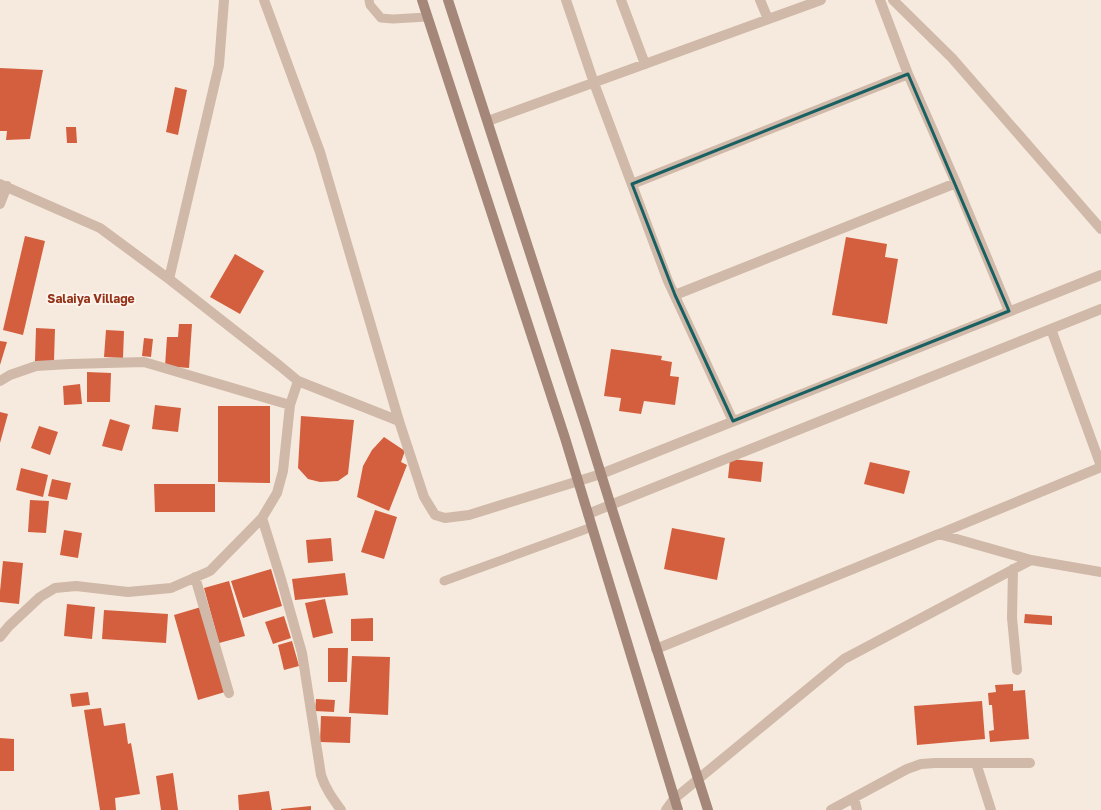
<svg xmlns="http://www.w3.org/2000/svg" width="1101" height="810" viewBox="0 0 1101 810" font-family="'Golos Text',sans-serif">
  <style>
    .building { fill: #d35f3e }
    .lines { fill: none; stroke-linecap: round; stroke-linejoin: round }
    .lane { stroke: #d0b9a8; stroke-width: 9 }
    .street { stroke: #d0b9a8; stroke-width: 10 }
    .secondary { stroke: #a48779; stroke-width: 10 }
    .marked { fill: none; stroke: #196063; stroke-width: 3; stroke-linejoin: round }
    .labels { text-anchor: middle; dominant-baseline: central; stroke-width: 4; stroke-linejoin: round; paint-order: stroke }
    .neighbourhood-label { font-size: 12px; font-weight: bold; fill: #953218; stroke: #fcf4ec }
  </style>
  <rect width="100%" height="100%" fill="#f6eade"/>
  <path class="building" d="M0 68 43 70 30 139 6 140 7 131H0Z
    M175 87 187 90 178 135 166 132Z
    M66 127H76L77 143H67Z
    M25 236 45 241 23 335 3 330Z
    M846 237 887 244 885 257 898 259 887 324 832 315Z
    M235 254 264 271 240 314 210 297Z
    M179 324H192L189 368 165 366 167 337H178Z
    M36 328 55 329 54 361H35Z
    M106 330 124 331 123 358 104 357Z
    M144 338 153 339 151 357 142 356Z
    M0 341 7 342 0 365Z
    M611 349 662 356 661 360 672 362 670 376 679 377 675 405 644 401 641 414 619 411 621 398 604 396Z
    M87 372 111 373 110 402H87Z
    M80 384 82 404 64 405 63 386Z
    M155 405 181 408 178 432 152 429Z
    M218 406H270V483L218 482Z
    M0 412 8 414 0 443Z
    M301 416 354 420 348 474 338 481 320 482 308 479 298 468Z
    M110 419 130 425 122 451 102 446Z
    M39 426 58 432 50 455 31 448Z
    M384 437 405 451 401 462 407 465 389 511 357 497 363 466 372 450Z
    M730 459 763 462 761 482 728 478Z
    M870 462 910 471 904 494 864 484Z
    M21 468 48 475 43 497 16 490Z
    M52 479 71 483 67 500 48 496Z
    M154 484H215V512H155Z
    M30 500 49 501 46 533 28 532Z
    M375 510 397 517 384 559 361 552Z
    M672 528 725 538 717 580 664 569Z
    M64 530 82 533 78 558 60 555Z
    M331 538 333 561 308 563 306 540Z
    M3 561 23 563 19 604 0 602V591Z
    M271 569 282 606 243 618 231 581Z
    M345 573 348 595 295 600 292 579Z
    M229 581 245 636 219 643 204 588Z
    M325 599 333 633 313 638 305 603Z
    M67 604 95 607 92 639 64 636Z
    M201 607 225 692 198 700 174 615Z
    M104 610 168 614 166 643 102 639Z
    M1025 614 1052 616V625L1024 623Z
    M284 616 291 638 273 644 265 622Z
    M373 618V641H351V619Z
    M292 641 299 666 284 670 278 645Z
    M328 648H348L347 682H328Z
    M352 656 390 657 388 715 349 713Z
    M1013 684V691L1025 690 1029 739 990 742 989 731 994 730 992 705H989L988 693 996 692 995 685Z
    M88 692 90 705 72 707 70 694Z
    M316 699 335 700 334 712 315 711Z
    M982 701 985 739 917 745 914 706Z
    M101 708 104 726 125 723 128 744 131 743 140 794 115 798 116 810H100L84 710Z
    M321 716 351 717 350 743 320 742Z
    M0 738 14 739V771H0Z
    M173 773 178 810H161L156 776Z
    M269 791 272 810H239L238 795Z
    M311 806V810H281V809Z"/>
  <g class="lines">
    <path class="lane" d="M369 0 370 5 381 18 393 19 427 17
      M444 581 592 527"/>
    <path class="street" d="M264 0 320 152 399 421
      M566 0 594 83 668 281 733 421
      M621 0 645 64
      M760 0 768 19
      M880 0 908 74 956 183 1009 311
      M893 0 952 58 1101 229
      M488 121 821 0
      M0 184 100 228 169 279 280 366 298 381 399 421 424 497 435 515 445 518 469 515 601 474 1101 275
      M632 184 908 74
      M0 204 7 186
      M169 279 219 65 224 0
      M675 295 956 183
      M1051 329 1101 466
      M0 381 10 375 36 366 70 364 144 362 290 405
      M588 514 1101 309
      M262 518 281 579 302 653 321 775C325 788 333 799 341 810
      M939 534 1101 467
      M1013 569 1012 618 1017 670
      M195 577 229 693
      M0 637 9 626 40 597 55 588 76 586 128 592 171 588 210 571 262 518 277 493 283 471 290 405 298 381
      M656 649 939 534 1031 560 1101 572
      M976 763 991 810
      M854 798 857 810
      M666 810 674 799 844 659 1031 560
      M831 810 907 769 921 764 935 763H1030"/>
    <path class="secondary" d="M422 0 565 438 678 810
      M448 0 585 423 611 506 708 810"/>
  </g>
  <path class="marked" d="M908 74 1009 311 733 421 675 295 632 184Z"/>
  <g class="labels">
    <g class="neighbourhood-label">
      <text x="91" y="298">Salaiya Village</text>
    </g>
  </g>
</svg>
